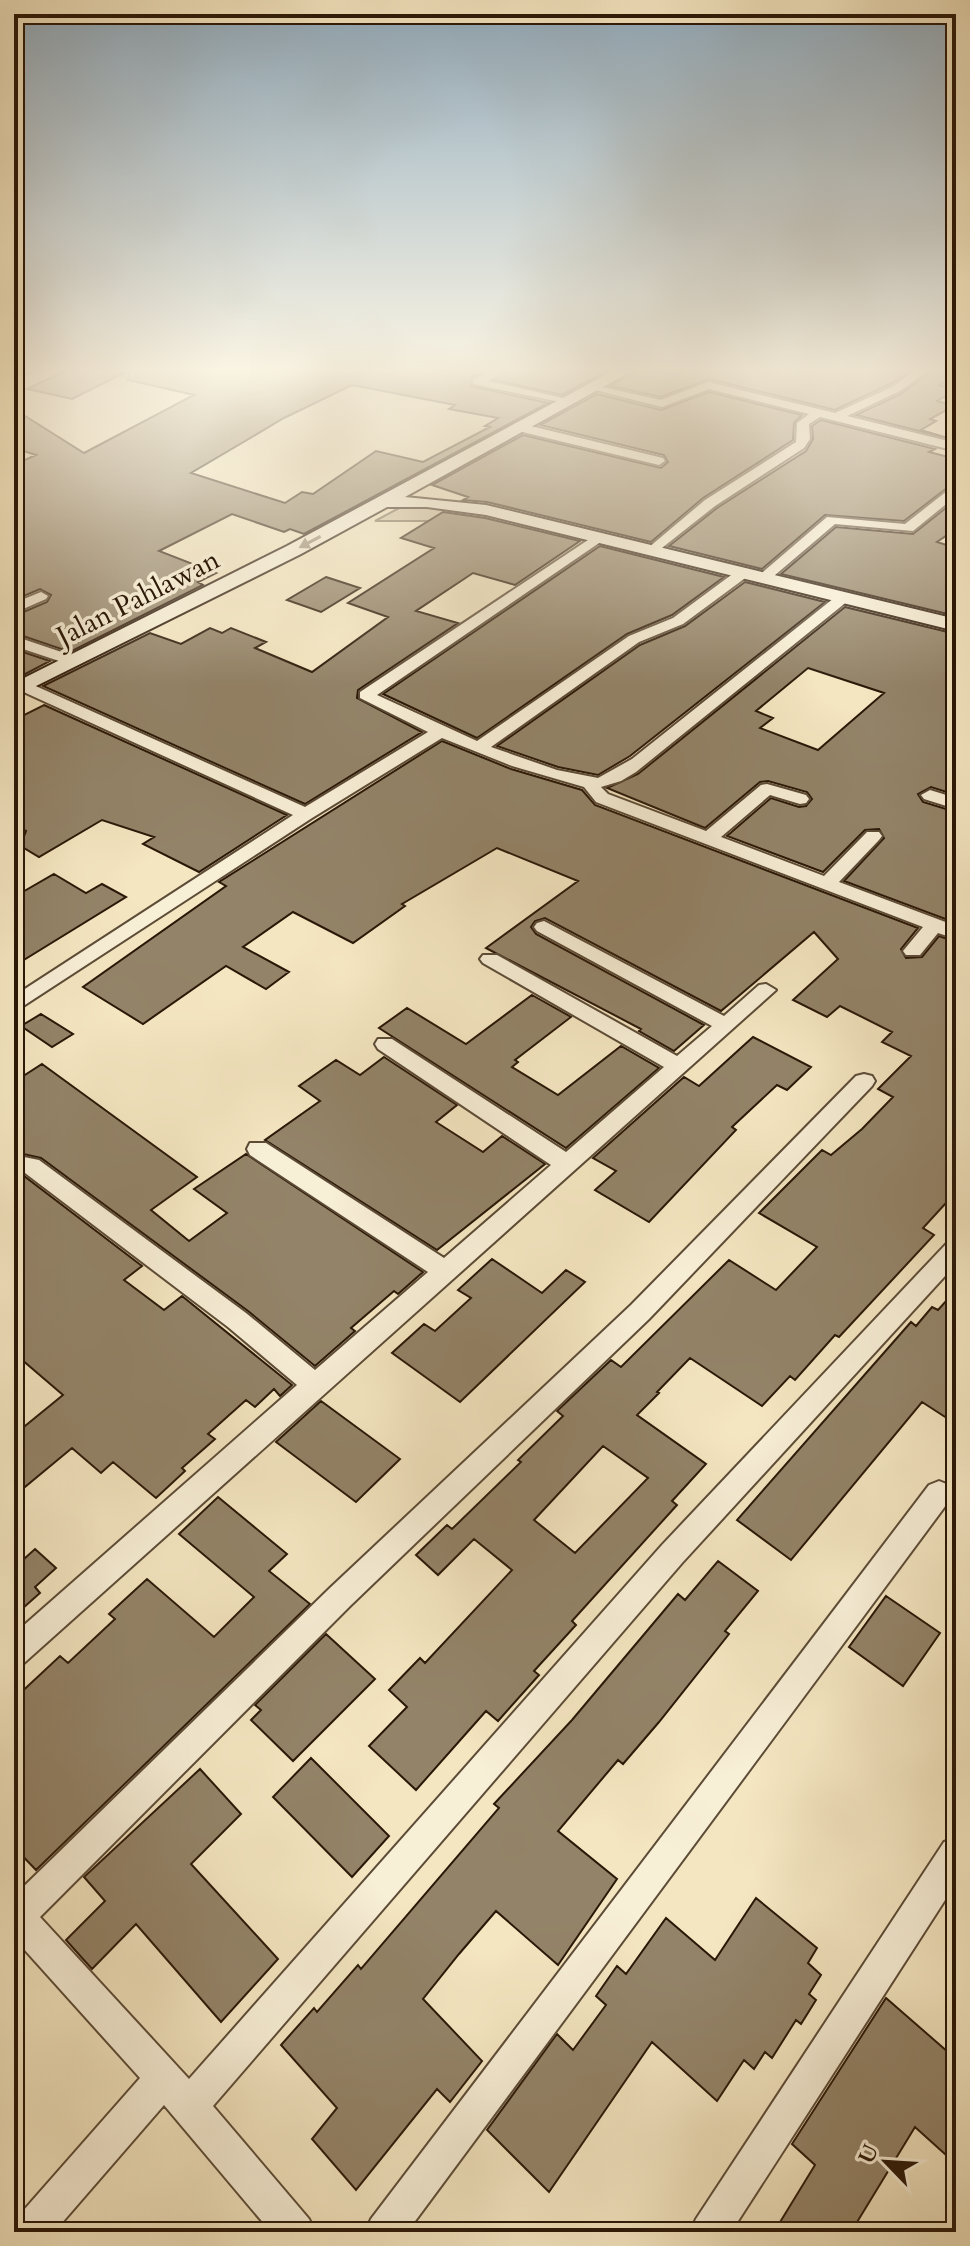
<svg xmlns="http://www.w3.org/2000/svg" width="970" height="2246" viewBox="0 0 970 2246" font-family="Cardo,serif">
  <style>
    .green { fill: #d2c3a1; stroke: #7e6d54; stroke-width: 2 }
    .building { fill: #938368; stroke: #2a1707; stroke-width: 2; fill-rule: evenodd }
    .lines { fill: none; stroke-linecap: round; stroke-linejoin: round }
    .minor-casing { stroke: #5c4b36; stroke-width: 4 }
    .secondary-casing { stroke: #2a1707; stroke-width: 4 }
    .primary-casing { stroke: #2a1707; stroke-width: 4 }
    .minor { fill: #f8efd7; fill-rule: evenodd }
    .secondary { fill: #f8efd7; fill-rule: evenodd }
    .primary { fill: #f4e6c1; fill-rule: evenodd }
    .oneway { fill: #9b8e79 }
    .labels { text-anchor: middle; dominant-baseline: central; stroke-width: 7; stroke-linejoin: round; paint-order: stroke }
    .far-street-label { font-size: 28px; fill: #2a1707; stroke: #f8efd7 }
  </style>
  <rect width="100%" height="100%" fill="#f4e6c1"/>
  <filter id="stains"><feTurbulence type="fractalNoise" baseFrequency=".0025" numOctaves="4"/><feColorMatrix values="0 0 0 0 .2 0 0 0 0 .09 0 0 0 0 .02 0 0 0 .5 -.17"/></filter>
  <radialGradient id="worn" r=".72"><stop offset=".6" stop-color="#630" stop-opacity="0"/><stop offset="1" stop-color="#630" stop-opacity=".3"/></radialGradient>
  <path class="green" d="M413 505 483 513 540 527 526 537 450 521H375L399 508Z"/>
  <path class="building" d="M65 371H128L72 399 27 389Z
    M129 371H484L472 377 471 386 548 403 304 534 290 529 284 532 232 514 159 551 216 573 198 582 203 585 70 652 14 633V616L47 602 51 595 40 589 14 600V465L36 455 14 448V409L84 453 194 395 128 380ZM352 385 455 405 449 409 498 418 485 426 490 427 423 462 376 451 313 494 302 492 285 503 191 473 284 418Z
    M506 371H607L562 395 495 380Z
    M635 371H910L890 384 835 410 709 379 661 397 611 386Z
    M931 371H956V376L940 385 956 390 937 401 954 406 930 419 936 421 921 430 951 439 856 415 901 394Z
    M709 392 802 415 794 423 793 440 703 498 651 542 487 502 463 500 468 497 432 485 523 435 661 468 668 462 664 455 540 425 597 394 661 410Z
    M821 420 935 449 929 452 956 459V481L904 521 825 515 762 569 669 546 717 508 806 451 813 439 812 426Z
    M956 500V529L937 542 956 548V616L781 574 836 527 913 534Z
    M443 512 485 518 580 541 515 585 473 573 416 611 458 623 358 690 357 698 422 732 305 804 43 686 150 633 181 644 210 628 222 633 231 628 266 642 255 648 312 672 388 617 348 603 434 548 401 538Z
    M600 546 724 577 672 615 627 634 477 738 383 694Z
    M326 577 360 588 321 612 287 600Z
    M745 582 825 602 630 756 598 775 558 767 497 746 640 645 685 626Z
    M845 607 956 634V795L931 787 918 794 923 802 956 812V923L844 881 884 838 879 829 865 830 823 872 727 836 771 798 799 807 806 806 812 799 807 792 768 781 760 782 705 828 607 788 638 774ZM808 668 884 693 818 750 760 728 773 718 756 711Z
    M14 649 50 661 14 680Z
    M44 705 287 815 199 872 143 844 154 837 102 820 39 857 14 842 23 839 26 831 14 824V720Z
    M442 741 511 769 582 790 595 805 918 928 901 949 906 958 922 957 939 936 956 942V1192L923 1228 934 1235 839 1337 835 1335 795 1380 790 1376 762 1406 690 1358 657 1392 659 1393 637 1415 706 1464 672 1501 677 1505 572 1621 576 1625 534 1671 539 1675 498 1721 486 1711 416 1790 369 1746 407 1707 389 1690 420 1658 425 1663 512 1570 474 1539 438 1575 416 1555 447 1525 452 1529 521 1462 518 1460 563 1416 557 1411 611 1360 621 1367 729 1260 776 1290 817 1247 759 1213 822 1150 831 1155 862 1129 893 1097 878 1089 911 1056 882 1042 892 1032 840 1006 827 1017 793 1000 838 959 814 932 721 1011 545 918 535 921 531 927 536 934 704 1025 674 1051 639 1031 641 1029 486 948 578 881 497 848 402 904 405 906 353 943 293 912 243 947 289 972 266 989 226 966 143 1024 83 987 226 886 219 882ZM603 1446 648 1478 575 1553 534 1520Z
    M54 874 86 893 102 884 126 897 14 966V897Z
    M532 995 571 1017 515 1060 518 1062 512 1067 558 1095 621 1046 659 1068 566 1148 379 1028 407 1008 466 1044Z
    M41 1014 73 1034 52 1047 21 1026Z
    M753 1037 811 1067 787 1090 777 1085 732 1127 736 1130 649 1222 595 1190 616 1171 593 1158 684 1077 699 1086Z
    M384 1057 457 1105 436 1122 483 1152 502 1136 545 1164 437 1250 265 1140 320 1101 299 1086 336 1060 360 1075Z
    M42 1064 197 1177 151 1210 189 1241 227 1213 194 1189 246 1154 423 1272 398 1294 394 1291 351 1328 355 1331 315 1366 248 1311 41 1158 14 1152V1082Z
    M14 1174 24 1176 142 1266 124 1280 164 1310 182 1296 292 1385 280 1396 274 1389 255 1407 246 1400 208 1434 215 1439 182 1468 185 1471 156 1498 113 1462 101 1473 72 1448 14 1496V1435L63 1395 14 1353Z
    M492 1259 542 1293 566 1270 585 1282 460 1402 392 1353 424 1324 435 1331 471 1298 458 1290Z
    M956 1290V1424L922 1402 791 1560 737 1520 911 1322 916 1326 932 1307 938 1310Z
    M321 1401 400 1459 356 1502 276 1442Z
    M218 1497 287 1554 269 1571 310 1604 36 1870 14 1847V1699L60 1656 68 1663 115 1619 109 1614 147 1579 214 1637 254 1597 179 1534Z
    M35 1549 56 1568 35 1587 40 1593 14 1616V1568Z
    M718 1561 758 1591 725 1631 729 1634 659 1722 623 1764 618 1760 558 1831 617 1879 558 1965 496 1911 459 1954 423 1999 482 2061 450 2102 437 2089 356 2190 312 2139 337 2108 281 2045 314 2008 317 2012 358 1965 361 1969 499 1808 494 1804 572 1720 678 1594 685 1600Z
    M886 1596 940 1633 903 1686 849 1647Z
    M326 1634 375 1679 293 1761 251 1720 261 1710 255 1705Z
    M311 1758 389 1836 352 1877 273 1797Z
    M200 1769 241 1814 191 1864 278 1959 221 2022 136 1924 92 1969 66 1940 105 1901 84 1877Z
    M756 1898 817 1948 808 1963 821 1975 809 1994 816 2000 801 2024 796 2020 772 2058 765 2052 754 2069 744 2060 717 2101 652 2042 549 2192 487 2130 557 2034 573 2050 606 2005 596 1996 617 1966 626 1974 666 1918 715 1960Z
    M886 1998 956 2059V2164L915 2127 851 2232H774L815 2165 792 2144Z"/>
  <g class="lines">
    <defs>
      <path id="minor" d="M489 371H503L488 381 576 401 570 404 473 384V380Z
        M915 371H928L900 391 847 416 956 443V451L820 417 809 424 810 439 804 448 715 506 653 555 648 554V548L705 500 796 442 797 423 809 414 709 389 662 407 587 388 593 385 661 400 708 382 835 413 892 387Z
        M518 423 663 458 665 461 659 465 514 430V424Z
        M956 484V496L913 531 835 524 768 581H758L756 578 827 517 905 524Z
        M597 534 602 535V541L377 695 477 741 629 636 673 618 738 570H748V576L683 624 639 642 491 747 557 770 598 778 632 759 839 594H849V600L636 772 621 781 601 787 608 794 706 831 761 785 767 784 806 795 809 799 806 803 800 804 770 795 721 837 824 876 867 832H879L882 836 879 840 839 882 956 926V939L938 933 920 955H906L903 951 923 927 596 802 584 787 512 766 442 738 312 818 14 1012V996L293 815 17 689V683H29L305 807 428 732 360 698V692Z
        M41 592 48 596 46 599 14 613V603Z
        M14 636 79 658 82 661 74 666 14 646Z
        M930 790 956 798V809L924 799 921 795Z
        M14 827 23 832 20 837 14 838Z
        M544 921 724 1016 759 985 766 984 776 990 24 1663 14 1667V1634L297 1385 228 1327 25 1173 14 1171V1155L39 1160 246 1313 315 1370 428 1272 250 1155 247 1149 250 1143H266L444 1258 551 1165 378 1049 375 1044 378 1039H392L566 1152 664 1067 483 963 480 959 483 955H497L677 1056 712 1026 537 931 534 927 537 923Z
        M864 1074 872 1076 875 1081 872 1086 649 1319 350 1606 40 1917 189 2079 662 1545 948 1242 956 1239V1264L682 1563 213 2106 309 2219 315 2232H271L164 2105 54 2232H14L16 2219 140 2078 14 1938V1896L330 1588 631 1305 856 1076Z
        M939 1481 949 1485 953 1493 949 1501 407 2232H365L371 2219 929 1485Z
        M956 1838V1883L731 2232H690L696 2219 944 1842Z"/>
      <path id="secondary" d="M613 371H632L405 497 486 505 956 619V631L486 515 427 507H387L301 554 14 697V683L287 546Z"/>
      <path id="primary" d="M14 371H32L14 379Z"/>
    </defs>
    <use href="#minor" class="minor-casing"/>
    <use href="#secondary" class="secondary-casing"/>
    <use href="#primary" class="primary-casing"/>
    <use href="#minor" class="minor"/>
    <use href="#secondary" class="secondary"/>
    <use href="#primary" class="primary"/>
  </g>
  <defs><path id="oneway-solid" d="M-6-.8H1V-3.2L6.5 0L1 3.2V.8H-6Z" transform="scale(2)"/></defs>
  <use class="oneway" href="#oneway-solid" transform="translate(310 542) rotate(152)"/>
  <linearGradient id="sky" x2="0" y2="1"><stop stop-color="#91acbf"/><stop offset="0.54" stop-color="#faf4e3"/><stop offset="1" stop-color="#faf4e3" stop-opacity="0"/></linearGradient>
  <rect width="970" height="685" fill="url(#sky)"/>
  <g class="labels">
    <g class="far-street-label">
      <text transform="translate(138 598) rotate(-27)">Jalan Pahlawan</text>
    </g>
  </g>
  <rect width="970" height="2246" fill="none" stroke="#f4e6c1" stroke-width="48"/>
  <rect x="16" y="16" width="938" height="2214" fill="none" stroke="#2a1707" stroke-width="4"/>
  <rect x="24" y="24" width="922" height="2198" fill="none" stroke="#2a1707" stroke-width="2"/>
  <g transform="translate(886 2162) rotate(295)" stroke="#f8efd7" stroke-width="6" paint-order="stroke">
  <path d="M0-6L14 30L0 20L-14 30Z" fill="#2a1707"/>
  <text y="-12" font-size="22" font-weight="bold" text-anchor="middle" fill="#2a1707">U</text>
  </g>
  <rect width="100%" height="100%" filter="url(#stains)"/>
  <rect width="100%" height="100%" fill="url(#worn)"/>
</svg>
